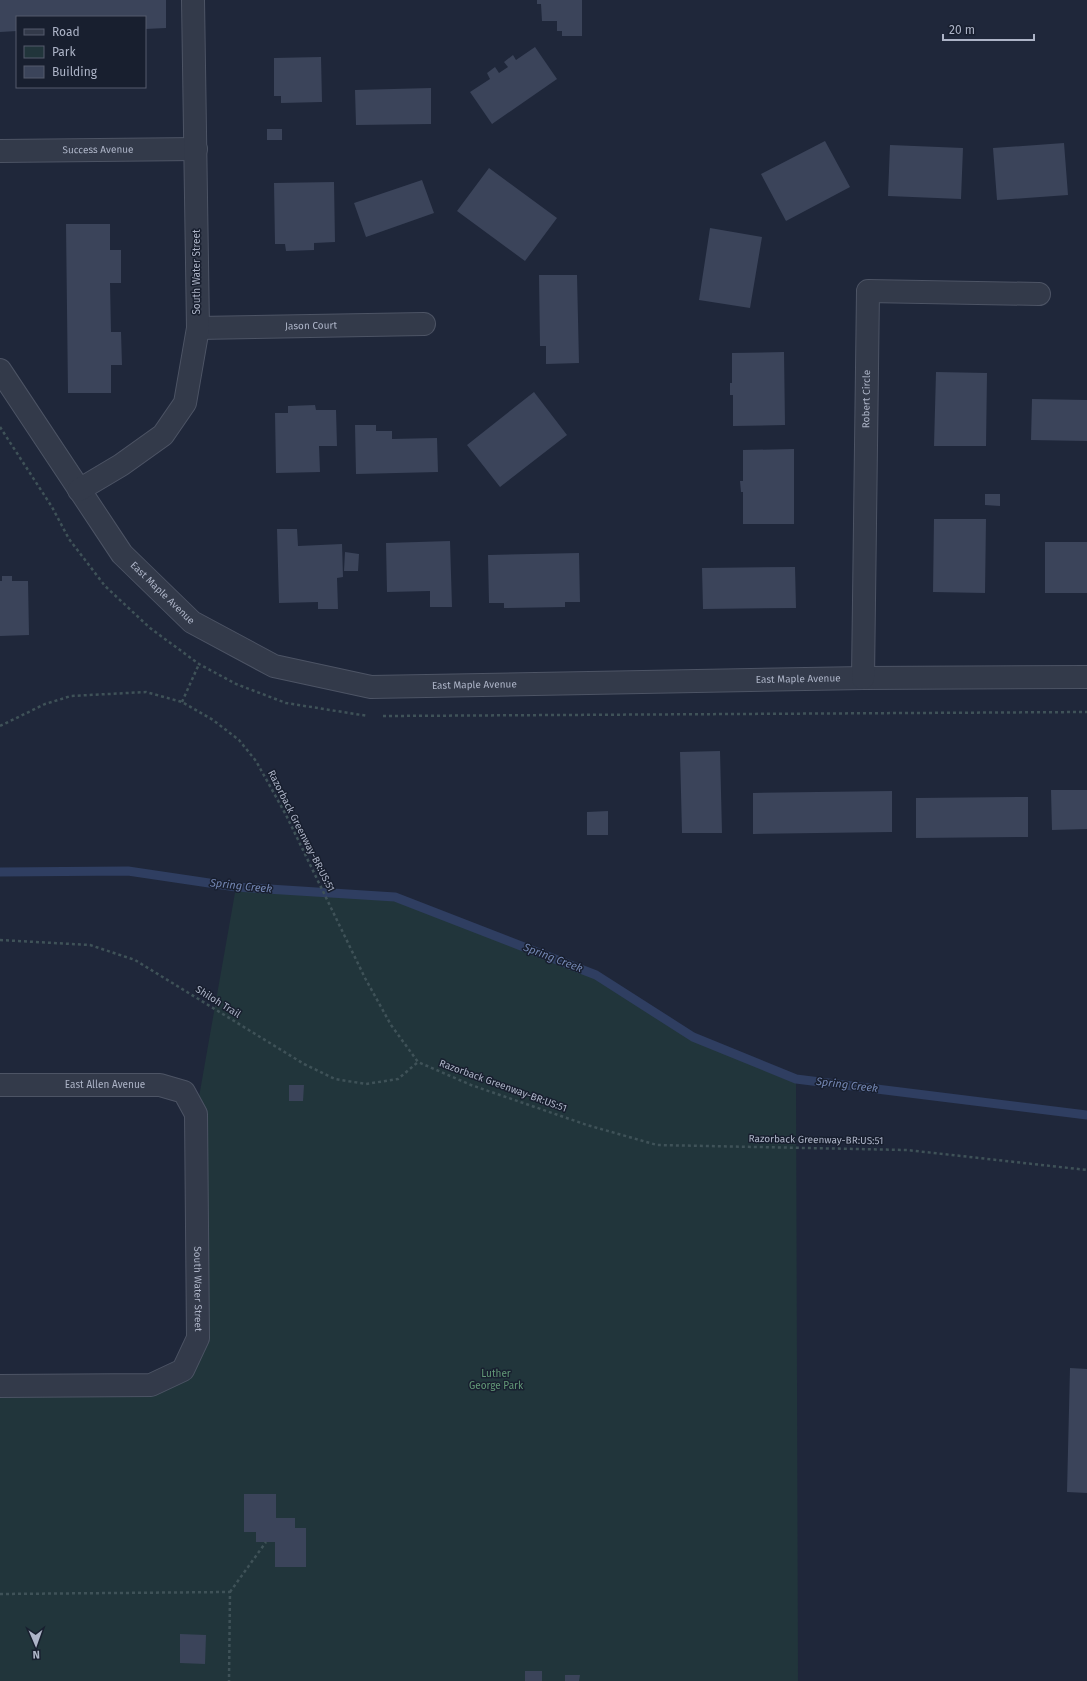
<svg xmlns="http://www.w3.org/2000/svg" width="1087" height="1681" viewBox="0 0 1087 1681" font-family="'Fira Sans',sans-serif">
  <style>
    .green { fill: #21353b }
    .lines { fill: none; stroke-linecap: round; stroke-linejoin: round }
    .stream { stroke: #2f3e61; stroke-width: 9 }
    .building { fill: #3b445a }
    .street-casing { stroke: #4d5465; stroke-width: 24 }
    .path { stroke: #3f5258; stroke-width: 2.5; stroke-dasharray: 3 3; stroke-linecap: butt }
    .street { stroke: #333a4a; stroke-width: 22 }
    .labels { text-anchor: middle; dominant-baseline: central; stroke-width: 3; stroke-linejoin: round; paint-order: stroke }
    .street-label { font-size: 10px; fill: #adb4c7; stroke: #181f2f }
    .park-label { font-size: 10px; fill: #639977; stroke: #181f2f }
    .water-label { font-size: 11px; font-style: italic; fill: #7386b2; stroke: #181f2f }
  </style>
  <rect width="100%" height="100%" fill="#1f273a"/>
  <path class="green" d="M236 887 395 897 596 975 693 1037 796 1079 798 1681H0V1386L151 1385 183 1370 198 1338 196 1114Z"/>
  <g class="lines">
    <path class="stream" d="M0 872 128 871 236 887 395 897 596 975 693 1037 796 1079 1087 1115"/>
  </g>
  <path class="building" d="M0 0H166V28L145 29V17H17V31L0 32Z
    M537 0H582V36H562V31H557V21H542L541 4H537Z
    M535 47 557 79 492 124 470 92 490 79 487 73 495 67 499 73 508 67 504 62 513 55 516 60Z
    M321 57 322 102 281 103V96H274V58Z
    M431 88V124L356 125 355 90Z
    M267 129H282V140H267Z
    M825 141 850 187 786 221 761 174Z
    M1064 143 1068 195 997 200 993 148Z
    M890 145 963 148 961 199 888 196Z
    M489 168 557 218 525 261 457 211Z
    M422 180 434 213 366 237 354 203Z
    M334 182 335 242 314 243V250L286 251 285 244H275L274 183Z
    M66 224H110V250H121V283H110L111 332H121L122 365H111V393H68Z
    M710 228 762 237 750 308 699 300Z
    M539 275H577L579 363 546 364V346H540Z
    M784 352 785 425 733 426V395H730V383H732V353Z
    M936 372 987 373 986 446H934Z
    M534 392 567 435 500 487 467 445Z
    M1032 399 1087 400V441L1031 440Z
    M315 405 316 410H336L337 446H319L320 472 276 473 275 413H288V406Z
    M355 425H376V431H392V439L437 438 438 472 356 474Z
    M794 449V524H743V492H741L740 481H743V450Z
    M985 494H1000V506L985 505Z
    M934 519H986L985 593 933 592Z
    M277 529H297L298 546 342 544 343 577 337 578 338 609H318V602L279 603Z
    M450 541 452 607H430V591L387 592 386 543Z
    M1045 542H1087V593H1045Z
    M345 552 359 554 358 571H344Z
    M579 553 580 602H565V607L504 608V603H489L488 555Z
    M795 567 796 608 703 609 702 568Z
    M2 576H12V581H28L29 635 0 636V581H2Z
    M720 751 722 833H682L680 752Z
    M1051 790H1087V829L1052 830Z
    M892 791V832L753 834V793Z
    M1028 797V837L916 838V798Z
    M608 811V835H587V812Z
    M289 1085H304L303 1101H289Z
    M1070 1368 1087 1369V1493L1067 1492Z
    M244 1494H276V1518H295V1528H306V1567H275V1542H256V1532H244Z
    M180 1634 206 1635 205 1664 180 1663Z
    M525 1671H542V1681H525Z
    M565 1675H580L579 1681H565Z"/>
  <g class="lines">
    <defs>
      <g id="street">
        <path id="s1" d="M0 151 196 149"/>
        <path id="s2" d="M198 328 424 324"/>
        <path id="s3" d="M0 370 122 554 192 622 274 666 371 687 863 678 1087 677"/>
        <path d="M79 490 121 465 163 435 185 403 198 328 193 0"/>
        <path id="s4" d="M863 678 868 291 1039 294"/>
        <path id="s5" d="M0 1085H160L184 1092 196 1114 198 1338 183 1370 151 1385 0 1386"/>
      </g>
    </defs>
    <use href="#street" class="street-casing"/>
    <path class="path" d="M0 427 52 507 69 539 105 586 150 628 199 664 236 684 286 703 368 716
      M182 702 199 664
      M383 716 1087 712
      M0 726 45 704 71 696 146 692 182 702 213 720 239 740 256 761 286 815 365 978 391 1025 418 1062 471 1085 587 1125 657 1145 907 1150 1087 1170
      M0 940 90 945 135 960 304 1064 335 1079 366 1084 398 1079 418 1062
      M230 1592 266 1542
      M0 1594 230 1592 229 1681"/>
    <use href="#street" class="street"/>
  </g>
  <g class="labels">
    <g class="street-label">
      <text stroke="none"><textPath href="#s1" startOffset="98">Success Avenue</textPath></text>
      <text transform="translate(197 272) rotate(-90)">South Water Street</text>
      <text stroke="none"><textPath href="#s2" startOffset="113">Jason Court</textPath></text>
      <text stroke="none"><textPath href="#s4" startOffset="279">Robert Circle</textPath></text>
      <text stroke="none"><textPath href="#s3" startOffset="277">East Maple Avenue</textPath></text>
      <text stroke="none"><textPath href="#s3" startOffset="938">East Maple Avenue</textPath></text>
      <text stroke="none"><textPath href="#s3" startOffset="614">East Maple Avenue</textPath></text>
      <text transform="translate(301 831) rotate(63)">Razorback Greenway-BR:US:51</text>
      <text transform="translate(218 1002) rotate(32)">Shiloh Trail</text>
      <text stroke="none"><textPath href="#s5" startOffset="105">East Allen Avenue</textPath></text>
      <text transform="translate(503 1086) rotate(20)">Razorback Greenway-BR:US:51</text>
      <text transform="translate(816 1140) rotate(1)">Razorback Greenway-BR:US:51</text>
      <text stroke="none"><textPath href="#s5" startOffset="385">South Water Street</textPath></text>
    </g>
    <g class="park-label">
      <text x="496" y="1374">Luther<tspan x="496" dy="12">George Park</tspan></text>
    </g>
    <g class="water-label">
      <text transform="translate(241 886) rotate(6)">Spring Creek</text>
      <text transform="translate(553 958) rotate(21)">Spring Creek</text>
      <text transform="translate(847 1085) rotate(7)">Spring Creek</text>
    </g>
  </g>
  <rect x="16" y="16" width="130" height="72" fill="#181f2f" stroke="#545b6c"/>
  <rect x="24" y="29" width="20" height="6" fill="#333a4a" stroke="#545b6c"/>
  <text x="52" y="36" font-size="12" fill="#adb4c7">Road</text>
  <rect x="24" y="46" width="20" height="12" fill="#21353b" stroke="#545b6c"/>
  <text x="52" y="56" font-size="12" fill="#adb4c7">Park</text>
  <rect x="24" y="66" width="20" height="12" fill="#3b445a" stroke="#545b6c"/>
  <text x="52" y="76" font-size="12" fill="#adb4c7">Building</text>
  <g transform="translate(36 1645) rotate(178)" stroke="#181f2f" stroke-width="3" paint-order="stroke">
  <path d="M0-3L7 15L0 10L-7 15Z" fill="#adb4c7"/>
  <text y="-6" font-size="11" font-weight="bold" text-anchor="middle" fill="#adb4c7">N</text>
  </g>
  <path d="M943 34v6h91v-6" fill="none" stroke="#adb4c7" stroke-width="2"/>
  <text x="949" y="34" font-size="12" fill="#adb4c7" stroke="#181f2f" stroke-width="3" paint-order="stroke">20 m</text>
</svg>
